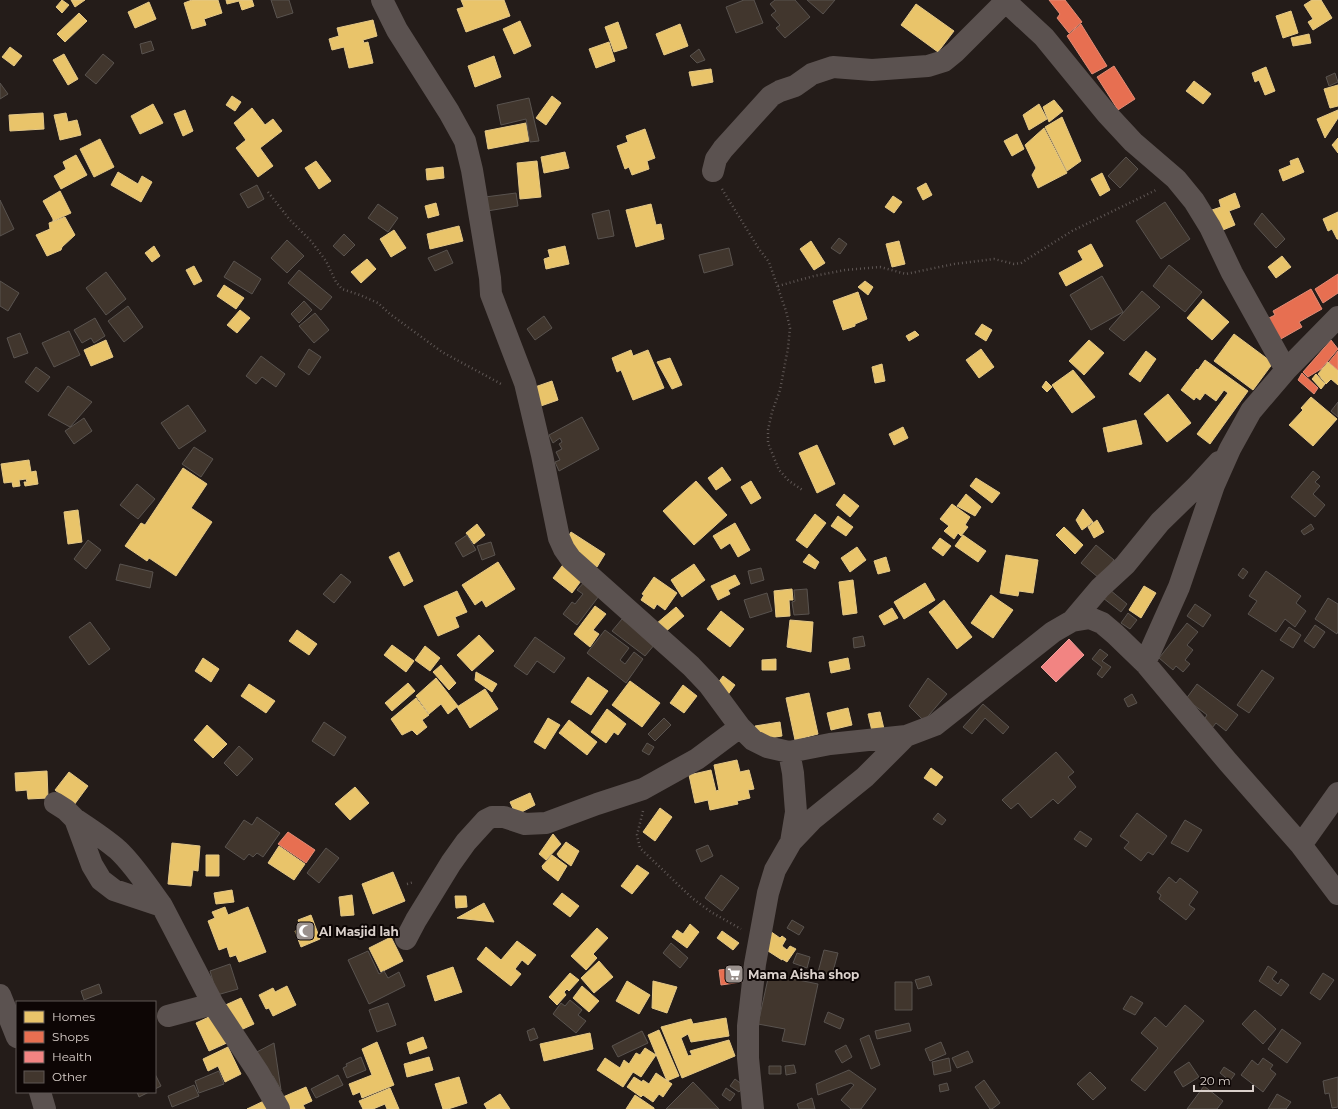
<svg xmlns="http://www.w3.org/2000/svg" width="1338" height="1109" viewBox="0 0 1338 1109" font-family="Montserrat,sans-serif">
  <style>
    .homes { fill: #e9c46a; stroke: #e4c887 }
    .shops { fill: #e76f51; stroke: #e38c76 }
    .health { fill: #f28482; stroke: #eb9b98 }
    .building { fill: #41362d; stroke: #59534f }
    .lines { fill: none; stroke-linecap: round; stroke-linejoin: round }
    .path { stroke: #5f5755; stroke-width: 2.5; stroke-dasharray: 1 3; stroke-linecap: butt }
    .minor { stroke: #5b5250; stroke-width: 22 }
    .labels { text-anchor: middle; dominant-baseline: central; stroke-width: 4; stroke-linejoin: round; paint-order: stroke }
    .poi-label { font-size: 12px; font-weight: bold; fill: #dad0cb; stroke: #0d0605; text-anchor: start }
  </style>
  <rect width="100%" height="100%" fill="#241c19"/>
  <path class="homes" d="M62 0 69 5 62 13 56 7Z
    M71 0H85L75 7Z
    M192 0H218L222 13 204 19 206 25 192 29 184 3Z
    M226 0H252L254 6 242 10 239 1 227 4Z
    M461 0H504L510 16 466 32 457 9 464 7Z
    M1312 0H1321L1332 18 1313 30 1308 22 1313 19 1304 5Z
    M149 2 156 19 135 28 128 12Z
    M916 4 954 31 938 52 901 25Z
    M1291 11 1298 33 1283 38 1276 16Z
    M79 13 87 21 65 42 57 34Z
    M373 20 377 36 363 40 364 43 368 42 373 63 349 68 344 47 332 50 329 39 339 36 337 28Z
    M520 21 531 46 514 54 503 29Z
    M618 22 627 48 614 52 605 27Z
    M680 24 688 46 664 55 656 34Z
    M1309 34 1311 43 1293 46 1291 38Z
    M609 42 615 61 596 68 589 49Z
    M10 47 22 56 14 66 2 57Z
    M64 54 78 79 68 85 53 60Z
    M494 56 501 77 475 87 468 66Z
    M1266 67 1275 91 1265 95 1259 80 1255 82 1252 73Z
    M711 69 713 82 692 86 689 72Z
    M1194 81 1211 94 1203 104 1186 91Z
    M1338 85V106L1330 108 1324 89Z
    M232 96 241 102 235 111 226 105Z
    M552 96 561 103 546 125 536 118Z
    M1054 100 1063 111 1049 122 1043 107Z
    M153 104 163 123 140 134 131 116Z
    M1039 104 1047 119 1029 130 1023 115Z
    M252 108 265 125 273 119 282 131 260 148 273 166 258 177 236 148 246 140 234 123Z
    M185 110 193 131 183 136 174 114Z
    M1338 110V118L1325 138 1317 119Z
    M43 113 44 129 10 131 9 115Z
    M66 113 68 122 77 120 81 135 60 140 54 115Z
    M1062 117 1081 161 1067 171 1045 127Z
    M526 123 529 141 488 149 485 131Z
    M1044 128 1067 173 1038 188 1032 175 1036 168 1025 145Z
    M645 129 655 158 647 161 649 169 632 175 629 167 625 169 617 146 628 142 626 136Z
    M1017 134 1024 149 1012 156 1004 141Z
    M1338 138V153L1332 145Z
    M100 139 114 167 94 177 80 149Z
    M565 152 569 168 544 173 541 157Z
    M76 155 87 175 61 189 54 176 66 169 63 162Z
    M1298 158 1304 172 1283 181 1279 170 1291 165 1290 161Z
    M316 161 331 181 319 189 305 168Z
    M537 161 541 197 520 199 517 163Z
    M443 167 444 178 427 180 426 169Z
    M118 172 138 184 142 176 152 182 141 202 111 185Z
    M1102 173 1110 190 1100 196 1091 179Z
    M926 183 932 195 923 200 917 188Z
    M60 191 71 213 53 221V219L43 201Z
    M1235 193 1240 207 1229 211 1235 225 1218 232 1209 211 1221 207 1219 200Z
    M893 196 902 202 894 213 885 207Z
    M436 203 439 215 428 218 425 206Z
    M651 204 656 225 661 224 664 239 636 247 626 210Z
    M1338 212V239H1337L1332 229 1328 231 1323 219Z
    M65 217 75 235 62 247 61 250 47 256 36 235 50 229 49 223Z
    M459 226 463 241 430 249 427 234Z
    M394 230 406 248 391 257 380 239Z
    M811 241 825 263 814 270 800 249Z
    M899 241 905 264 892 267 886 244Z
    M1091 244 1103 266 1066 286 1059 273 1083 260 1078 251Z
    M154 246 160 256 152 262 145 253Z
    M565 246 569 264 546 269 544 259 550 257 548 250Z
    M1282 256 1291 267 1276 278 1268 267Z
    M367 259 376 269 361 283 351 272Z
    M194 266 202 281 194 285 186 270Z
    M865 281 873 287 868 295 858 287Z
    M224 285 244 298 236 309 217 296Z
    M858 292 867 319 855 324V326L843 330 833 301Z
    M1203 299 1229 322 1212 340 1187 318Z
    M240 310 250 318 237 333 227 325Z
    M982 324 992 330 986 341 975 334Z
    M915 331 919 335 909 341 906 336Z
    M1234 334 1273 363 1253 390 1214 361Z
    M106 340 113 357 91 366 84 350Z
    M1089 340 1104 353 1084 375 1069 361Z
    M981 349 994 367 979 378 966 360Z
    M631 350 633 356 648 350 664 388 633 400 621 370 617 372 612 358Z
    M1146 351 1156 359 1140 382 1129 374Z
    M670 358 682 385 672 389 657 362Z
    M1205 360 1248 391 1210 444 1197 434 1228 393 1224 390 1216 401 1205 393 1200 400 1196 397 1194 400 1181 390 1197 369 1198 370Z
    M1328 362 1338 370V385L1331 379 1326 384 1318 374Z
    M882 364 885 381 875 383 872 367Z
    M1073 370 1095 397 1072 413 1052 385Z
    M1316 374 1325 384 1321 389 1312 379Z
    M552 381 558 400 538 407 532 388Z
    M1046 381 1052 387 1047 392 1042 387Z
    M1168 394 1191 423 1167 442 1144 414Z
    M1311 397 1337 419 1313 446 1289 425 1303 410 1301 408Z
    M1136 420 1142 444 1108 452 1103 428Z
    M903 427 908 438 894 445 889 434Z
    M817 445 835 484 817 493 799 453Z
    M29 460 31 472 36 471 38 484 25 486 24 482H27L26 479 19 480 20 486 13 487 12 482 4 483 1 464Z
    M722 467 731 480 716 490 708 478Z
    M183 468 207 484 191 508 212 522 176 576 149 558 147 561 125 546 141 523 145 525Z
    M976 478 1000 493 992 503 970 486Z
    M696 481 727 515 694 545 663 511Z
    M751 481 761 498 751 504 741 487Z
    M844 494 859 506 850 517 836 505Z
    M966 494 981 507 975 516 957 506Z
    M952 504 970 517 965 525 968 527 961 536 958 533 954 539 944 531 949 526 940 519Z
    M1083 509 1093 522 1082 530 1076 520Z
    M78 510 82 542 68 544 64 512Z
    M815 514 826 523 807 548 796 540Z
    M838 516 853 527 846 536 831 526Z
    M1097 520 1104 532 1094 538 1088 527Z
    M735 523 750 550 738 557 730 543 721 549 713 536Z
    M477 524 485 535 474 544 466 533Z
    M1064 527 1083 545 1075 554 1056 535Z
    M571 532 605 554 597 567 563 545Z
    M963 535 986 551 978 562 955 546Z
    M940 538 951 546 943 556 932 548Z
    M857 547 866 560 850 572 841 558Z
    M399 552 413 581 404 586 389 557Z
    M809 554 819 562 815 569 803 562Z
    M1006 555 1038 560 1033 593 1019 591 1018 596 1000 593Z
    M886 557 890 571 878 574 874 561Z
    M498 562 515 589 486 607 482 600 475 605 462 585Z
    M565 562 584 577 572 593 553 578Z
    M694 564 705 580 682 597 671 580Z
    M735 575 740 584 728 590 730 594 718 600 711 586Z
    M654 577 677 593 665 610 657 604 654 609 641 600 644 595 642 594Z
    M853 580 857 613 843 615 839 582Z
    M925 583 935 600 904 619 894 602Z
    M1144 586 1156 593 1141 618 1129 610Z
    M792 589 793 600H789L790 616 776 617 774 591Z
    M457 591 467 612 455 617 459 627 438 636 424 606Z
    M991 595 1013 610 993 638 971 623Z
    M944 600 972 637 957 649 929 612Z
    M595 606 606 614 593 630 599 634 590 647 574 634Z
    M676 607 684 616 664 633 656 624Z
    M892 608 898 618 884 625 879 616Z
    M721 611 744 629 730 647 707 629Z
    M790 620 813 622 811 652 787 647Z
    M297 630 317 644 309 655 289 641Z
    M479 635 494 651 472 671 457 655Z
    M392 645 414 661 406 672 384 655Z
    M425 646 440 658 430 671 415 660Z
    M203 658 219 669 211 682 195 671Z
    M848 658 850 669 831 673 829 662Z
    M776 659V670H762V660Z
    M441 665 456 683 449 690 433 672Z
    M476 672 497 684 492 692 475 680Z
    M723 676 735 685 727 696 715 687Z
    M588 677 608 691 591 715 571 702Z
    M436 678 458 706 448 714 441 704 429 714 416 696Z
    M630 681 660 703 642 727 612 705Z
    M408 683 415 691 392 711 385 703Z
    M249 684 275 701 266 713 241 696Z
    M683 685 697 696 684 713 670 703Z
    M485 689 498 709 470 728 457 707Z
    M809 693 818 734 795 740 786 698Z
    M416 698 429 715 422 720 427 727 417 735 412 730 402 735 391 719Z
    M848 708 852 725 831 730 827 713Z
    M607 709 626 724 618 735 614 732 606 743 591 732Z
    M880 712 884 729 872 731 868 714Z
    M548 718 560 725 545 749 534 742Z
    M569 720 597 742 587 755 559 733Z
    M780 722 782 736 757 740 755 726Z
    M207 725 227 744 213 758 194 740Z
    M737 760 740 772 749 770 754 789 748 790 750 798 737 801 738 804 710 810 708 800 695 803 689 775 711 770 716 791 719 790 714 765Z
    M931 768 943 777 936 786 924 778Z
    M47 771 48 798 28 799 27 790 16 791 15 773Z
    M69 772 88 786 74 805 55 790Z
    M355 787 369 803 350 820 335 804Z
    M530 793 535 805 516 815 510 802Z
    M660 808 672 817 655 841 643 832Z
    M553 834 561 844 546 860 539 854Z
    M566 842 579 851 571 866 559 857 557 854Z
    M172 843 200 846 198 871 193 870 191 886 168 884Z
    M279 846 305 864 294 880 268 863Z
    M206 855H219V876H206Z
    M552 855 567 866 558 881 543 869 542 866Z
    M637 865 649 873 632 894 621 886Z
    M393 872 405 901 373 914 362 884Z
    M232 890 234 902 216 904 214 893Z
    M562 893 579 906 570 917 553 904Z
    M352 895 354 915 341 916 339 897Z
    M455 896H466L467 907 456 908Z
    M484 903 494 922 457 918Z
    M225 907 228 915 248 907 266 952 239 962 236 955 230 957 227 947 219 950 208 921 215 918 212 912Z
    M311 915 320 939 301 947 295 931 302 929 298 920Z
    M690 924 699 932 687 948 672 937 677 930 683 934Z
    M597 928 608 938 593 954 597 958 586 970 571 956Z
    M767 929 780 938 782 936 786 939 782 946 787 950 790 946 796 949 787 962 782 959V960L768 951Z
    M722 931 739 943 733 950 717 938Z
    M391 937 403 961 381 972 369 948Z
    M517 941 536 955 528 965 522 960 515 969 521 974 511 986 477 959 486 947 501 960Z
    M599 961 613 977 594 993 581 978Z
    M453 967 462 992 435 1001 427 976Z
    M570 973 579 980 569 991 567 989 564 992 566 995 557 1005 549 997Z
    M627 981 650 995 639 1014 616 1001Z
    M653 981 677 987 667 1013 652 1008Z
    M287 986 296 1005 273 1016 269 1008 266 1009 259 995 273 988 275 992Z
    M582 986 599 1001 589 1012 573 998Z
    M241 998 254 1024 234 1033 221 1007Z
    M211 1016 229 1042 209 1051 196 1023Z
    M726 1018 729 1036 691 1042 688 1034 681 1038 688 1056 692 1055 690 1051 729 1040 735 1056 682 1078 661 1027 691 1019 693 1024Z
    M659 1030 679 1076 667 1081 648 1035Z
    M590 1033 593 1049 544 1061 540 1044Z
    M423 1037 427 1048 410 1054 407 1043Z
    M377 1042 394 1085 362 1098 360 1092 353 1095 349 1084 372 1075 362 1049Z
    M228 1047 241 1074 225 1082 218 1066 208 1071 203 1059Z
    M645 1048 656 1055 641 1077 633 1072 623 1087 597 1070 605 1058 620 1068 624 1060 629 1064 636 1053 640 1055Z
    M429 1057 433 1070 407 1077 404 1064Z
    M656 1073 672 1084 663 1097 659 1094 653 1102 643 1095 641 1097 627 1087 634 1077 642 1082 643 1080 649 1084Z
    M459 1077 467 1103 448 1109H443L435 1084Z
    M306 1087 312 1101 303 1105 305 1109H289L283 1097Z
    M390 1088 399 1109H387L385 1104 373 1109H363L359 1101Z
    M500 1094 510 1109H487L484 1104Z
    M635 1095 654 1108V1109H626Z
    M268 1099 273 1109H247Z"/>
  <path class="shops" d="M1049 0H1065L1082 22 1069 33 1057 18 1060 14Z
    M1081 24 1107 66 1092 74 1067 36Z
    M1114 66 1135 99 1118 110 1097 77Z
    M1338 274V293L1323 303 1315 289Z
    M1311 289 1322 309 1299 322 1302 327 1279 340 1267 319 1275 315 1273 311Z
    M1331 340 1338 349 1321 369 1308 377 1303 372Z
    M1338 351V370L1329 362Z
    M1302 373 1318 388 1314 394 1298 380Z
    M288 832 315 850 306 863 278 844Z
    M740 968 742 982 721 985 719 970Z"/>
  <path class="health" d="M1069 639 1084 655 1056 682 1041 667Z"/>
  <path class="building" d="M271 0H289L293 13 277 18Z
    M744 0H754L763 23 736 33 726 7Z
    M775 0H795L810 17 785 38 776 28 780 25 771 15 776 11 770 4Z
    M807 0H835L823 14Z
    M151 41 154 50 142 54 140 44Z
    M699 49 705 60 697 63 690 56Z
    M103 54 114 63 96 84 85 75Z
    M1335 73 1338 82 1329 86 1326 77Z
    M0 83 8 94 0 99Z
    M529 98 539 141 530 142 526 119 501 125 497 105Z
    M1126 157 1138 169 1120 188 1108 176Z
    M257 185 264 199 248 208 240 194Z
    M516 193 518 206 487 211 485 197Z
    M0 200 14 229 0 236Z
    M1165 202 1190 239 1161 259 1136 221Z
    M378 204 398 218 388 232 368 218Z
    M609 210 614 236 598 239 592 214Z
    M1262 213 1285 239 1276 248 1254 224Z
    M344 234 355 245 344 256 333 246Z
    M839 238 847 244 840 254 831 248Z
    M287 240 304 256 287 273 271 258Z
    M729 248 733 265 704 273 699 255Z
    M447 250 453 263 435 271 428 258Z
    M234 261 261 279 252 294 224 277Z
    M1169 265 1202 292 1185 312 1153 286Z
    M299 270 332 297 321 310 288 283Z
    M106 272 126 299 106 315 86 288Z
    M1102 276 1123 312 1091 330 1070 295Z
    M0 281 19 293 8 311 0 306Z
    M1142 291 1160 307 1124 341 1109 329Z
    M304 301 312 310 299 323 291 314Z
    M128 306 143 327 124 342 108 321Z
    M315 313 329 330 314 343 299 326Z
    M544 316 552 328 535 340 527 329Z
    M95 318 105 336 94 343 91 338 82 343 74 330Z
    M69 331 80 355 54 367 42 343Z
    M20 333 28 353 14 358 7 338Z
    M309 349 321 357 309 375 298 367Z
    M261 356 285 374 276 387 262 377 256 384 246 376Z
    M36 367 50 377 38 392 25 382Z
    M68 386 92 402 70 427 48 415Z
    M1338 402V417L1331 411Z
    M188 405 206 431 179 449 161 423Z
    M582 417 599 449 559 471 555 462 560 460 556 452 562 449 559 444 562 442 560 438 553 443 549 435Z
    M84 418 92 431 74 444 65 431Z
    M194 447 213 459 201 477 182 464Z
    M1313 471 1320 477 1315 482 1320 486 1313 494 1325 505 1315 517 1291 497Z
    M137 484 155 499 138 519 120 505Z
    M1311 524 1314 529 1304 535 1301 531Z
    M467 535 476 550 463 557 455 543Z
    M88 540 101 550 86 569 74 559Z
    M491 542 495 555 482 560 477 546Z
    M1096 545 1114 560 1099 578 1081 563Z
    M120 564 153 572 150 588 116 580Z
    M761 568 764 580 751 584 748 571Z
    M1243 568 1248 572 1243 579 1238 575Z
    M1266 571 1301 596 1296 603 1306 611 1295 627 1285 619 1276 632 1248 614 1257 601 1249 596Z
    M341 574 351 582 334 603 323 594Z
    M586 580 602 592 577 625 563 614 572 602 575 604 583 594 577 590Z
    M807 589 809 614 794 615 792 602 795 601 794 590Z
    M1110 590 1127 604 1121 612 1103 598Z
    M767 593 772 611 750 618 744 600Z
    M1328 598 1338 604V631L1337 634 1315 619Z
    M1195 604 1211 615 1203 627 1187 616Z
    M1128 613 1137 620 1130 629 1121 623Z
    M622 619 655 644 645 656 612 631Z
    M90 622 110 649 89 665 69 637Z
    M1187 623 1198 632 1187 645 1193 650 1185 660 1190 664 1183 672 1176 666 1173 670 1159 658Z
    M1315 625 1325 632 1314 648 1304 641Z
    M1289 627 1301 635 1293 648 1280 640Z
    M605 630 629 648 620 660 625 664 634 652 643 659 626 683 587 653Z
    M863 636 865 646 854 648 853 638Z
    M535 637 565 658 554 673 537 661 527 675 514 666Z
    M1100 649 1108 655 1102 661 1111 667 1102 678 1097 674 1102 667 1092 659Z
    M1262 670 1274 678 1249 713 1237 705Z
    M928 678 947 694 924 721 909 706Z
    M1197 684 1238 715 1226 731 1216 723 1212 728 1203 721 1207 715 1186 699Z
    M1132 694 1137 703 1128 707 1124 699Z
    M983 704 1009 727 1003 734 985 718 972 734 963 727Z
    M664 718 671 725 655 741 648 734Z
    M324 722 346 737 334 756 312 741Z
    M647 743 654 747 649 755 642 751Z
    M239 746 253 759 237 776 224 763Z
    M1056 752 1074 772 1068 777 1076 787 1058 804 1053 799 1031 818 1018 803 1011 809 1002 800Z
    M938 813 946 820 942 825 933 819Z
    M1137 813 1167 836 1153 855 1148 852 1141 861 1124 848 1129 842 1120 836Z
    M257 817 280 833 263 857 257 853 253 857 249 854 244 860 225 847 244 820 252 825Z
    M1185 820 1202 830 1188 852 1171 843Z
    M1080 831 1092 839 1086 847 1074 839Z
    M708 845 713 856 701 862 696 850Z
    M326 848 339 858 319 883 307 873Z
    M721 875 739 888 722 911 705 898Z
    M1169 877 1176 883 1180 878 1198 892 1189 905 1195 909 1186 920 1159 899 1161 895 1157 892Z
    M792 920 804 927 799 935 787 928Z
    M671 943 688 958 680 968 663 953Z
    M824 950 838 953 832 975 818 972Z
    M368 951 379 974 384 971 388 978 399 972 405 986 369 1004 348 960Z
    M797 953 810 957 807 968 793 963Z
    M230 964 238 989 217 995 210 971Z
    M1268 966 1277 972 1272 979 1278 984 1281 979 1289 985 1281 996 1259 981Z
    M1323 973 1334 980 1320 1000 1310 993Z
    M769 974 818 984 805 1045 782 1041 785 1029 758 1024Z
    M929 976 932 985 918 989 915 980Z
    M895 982H912V1010H895Z
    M99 984 102 993 84 1000 81 991Z
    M1131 996 1143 1003 1135 1015 1123 1009Z
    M570 1000 582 1010 578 1015 586 1021 576 1033 553 1014 561 1003 565 1006Z
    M388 1003 396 1025 377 1032 369 1010Z
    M1185 1005 1204 1021 1145 1091 1131 1080 1158 1048 1141 1033 1155 1017 1166 1027Z
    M1255 1010 1276 1029 1263 1044 1242 1024Z
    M828 1012 844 1019 840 1029 824 1022Z
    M909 1023 911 1031 877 1039 875 1031Z
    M534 1028 538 1038 530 1041 527 1031Z
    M1282 1029 1301 1043 1287 1063 1268 1049Z
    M642 1031 648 1043 618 1057 612 1046Z
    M869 1035 880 1065 871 1069 860 1039Z
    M941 1042 946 1054 930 1061 925 1049Z
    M274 1043 281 1090 273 1076 266 1079 253 1054Z
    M846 1045 852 1057 842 1063 835 1051Z
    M968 1051 973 1062 957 1068 952 1058Z
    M361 1057 366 1070 347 1078 343 1068 347 1066 346 1064Z
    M949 1058 951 1071 934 1075 932 1062Z
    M1263 1058 1273 1065 1270 1069 1276 1074 1263 1092 1241 1075 1252 1060 1258 1065Z
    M1189 1062 1199 1077 1183 1087 1174 1072Z
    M794 1065 796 1073 786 1075 785 1066Z
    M769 1066H781V1074H769Z
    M1224 1067 1235 1074 1230 1081 1220 1073Z
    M849 1070 876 1089 861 1109H851L841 1100 854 1085 851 1083 818 1095 816 1084Z
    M219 1071 224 1084 199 1093 195 1081Z
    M1090 1072 1106 1088 1093 1100 1077 1084Z
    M155 1074 161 1086 155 1089Z
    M338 1075 343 1085 316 1098 311 1089Z
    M1338 1077V1107L1332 1108 1329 1093 1325 1094 1323 1081Z
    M735 1079 744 1086 739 1092 730 1086Z
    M984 1080 1000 1103 992 1109H990L975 1087Z
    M693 1082 719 1109H666Z
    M947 1083 949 1090 940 1092 939 1085Z
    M194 1085 199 1096 172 1107 168 1096Z
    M1204 1086 1223 1101 1217 1109H1187Z
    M726 1088 735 1094 730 1101 722 1095Z
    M137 1092H149L139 1097Z
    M1277 1094 1291 1102 1286 1109H1268Z
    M812 1098 815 1109H799L797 1104Z"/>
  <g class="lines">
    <path class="path" d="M722 189 759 249 769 262 786 311 790 328 788 348 780 390 772 412 768 430V443L779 470 789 481 804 491
      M268 192 290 220 311 241 326 261 336 282 342 289 360 295 378 303 390 314 442 352 503 385
      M778 286 814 276 845 270 880 267 906 274 954 264 994 259 1014 264 1021 263 1072 231 1156 190
      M643 811 637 835 640 848 692 898 711 912 741 929
      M407 884 414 882"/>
    <path class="minor" d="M382 0 397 30 449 112 465 141 472 170 490 278 491 294 525 383 542 455 559 538 564 549 571 559 691 666 709 685 740 727 753 740 767 747 789 752 830 744 906 736 935 725 1053 632 1072 621 1090 618 1102 623 1115 634 1145 663 1228 762 1301 845 1338 894
      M1004 0 1044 37 1107 114 1133 142 1176 179 1194 201 1210 227 1232 273 1286 370
      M713 171 716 159 723 149 771 96 780 91 795 86 812 74 833 67 872 70 928 66 944 61 955 52 1005 2
      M1072 621 1100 588 1125 565 1160 522 1196 487 1219 462
      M1145 663 1179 587 1214 485 1230 449 1251 411 1286 370 1338 317
      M55 803 66 810 75 819 92 865 101 880 114 890 162 906 213 1004
      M75 819C90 829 104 838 118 850 135 866 148 887 162 906
      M791 842 813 819 865 777 906 736
      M1301 845 1338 793
      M406 939 416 920 451 863 466 842 486 820 492 817H504L525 824 546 823 597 804 643 789 697 759 740 727
      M0 995 17 1037
      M168 1016 213 1004 258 1072 279 1109
      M40 1092 45 1109
      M753 1109 748 1058V1026L755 964 768 893 775 870 791 842 796 812 793 773 789 752"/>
  </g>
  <defs>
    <symbol id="mosque-square" viewBox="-11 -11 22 22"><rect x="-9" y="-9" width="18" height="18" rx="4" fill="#9a918d" stroke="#0d0605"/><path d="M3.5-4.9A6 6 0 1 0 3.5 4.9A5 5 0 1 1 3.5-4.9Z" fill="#fff"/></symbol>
    <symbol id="supermarket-square" viewBox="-11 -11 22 22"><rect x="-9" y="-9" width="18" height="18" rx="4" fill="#9a918d" stroke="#0d0605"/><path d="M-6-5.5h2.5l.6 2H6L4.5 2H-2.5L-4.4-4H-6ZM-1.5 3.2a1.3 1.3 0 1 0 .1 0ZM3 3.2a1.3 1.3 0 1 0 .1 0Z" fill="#fff"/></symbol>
  </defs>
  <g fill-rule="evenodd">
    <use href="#mosque-square" x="294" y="920" width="22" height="22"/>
    <use href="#supermarket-square" x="723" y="963" width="22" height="22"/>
  </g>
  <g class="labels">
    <g class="poi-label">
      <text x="319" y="931">Al Masjid lah</text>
      <text x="748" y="974">Mama Aisha shop</text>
    </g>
  </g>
  <rect x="16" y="1001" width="140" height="92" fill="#0d0605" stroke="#5f5754"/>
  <rect x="24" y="1011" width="20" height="12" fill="#e9c46a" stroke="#5f5754"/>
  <text x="52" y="1021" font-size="12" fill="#dad0cb">Homes</text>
  <rect x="24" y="1031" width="20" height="12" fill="#e76f51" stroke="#5f5754"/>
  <text x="52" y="1041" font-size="12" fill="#dad0cb">Shops</text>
  <rect x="24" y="1051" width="20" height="12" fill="#f28482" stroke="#5f5754"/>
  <text x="52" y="1061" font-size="12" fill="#dad0cb">Health</text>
  <rect x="24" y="1071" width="20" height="12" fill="#41362d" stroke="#5f5754"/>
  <text x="52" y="1081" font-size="12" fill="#dad0cb">Other</text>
  <path d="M1194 1085v6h59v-6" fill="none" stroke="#dad0cb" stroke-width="2"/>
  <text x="1200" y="1085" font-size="12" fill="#dad0cb" stroke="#0d0605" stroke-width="3" paint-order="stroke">20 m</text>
</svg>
